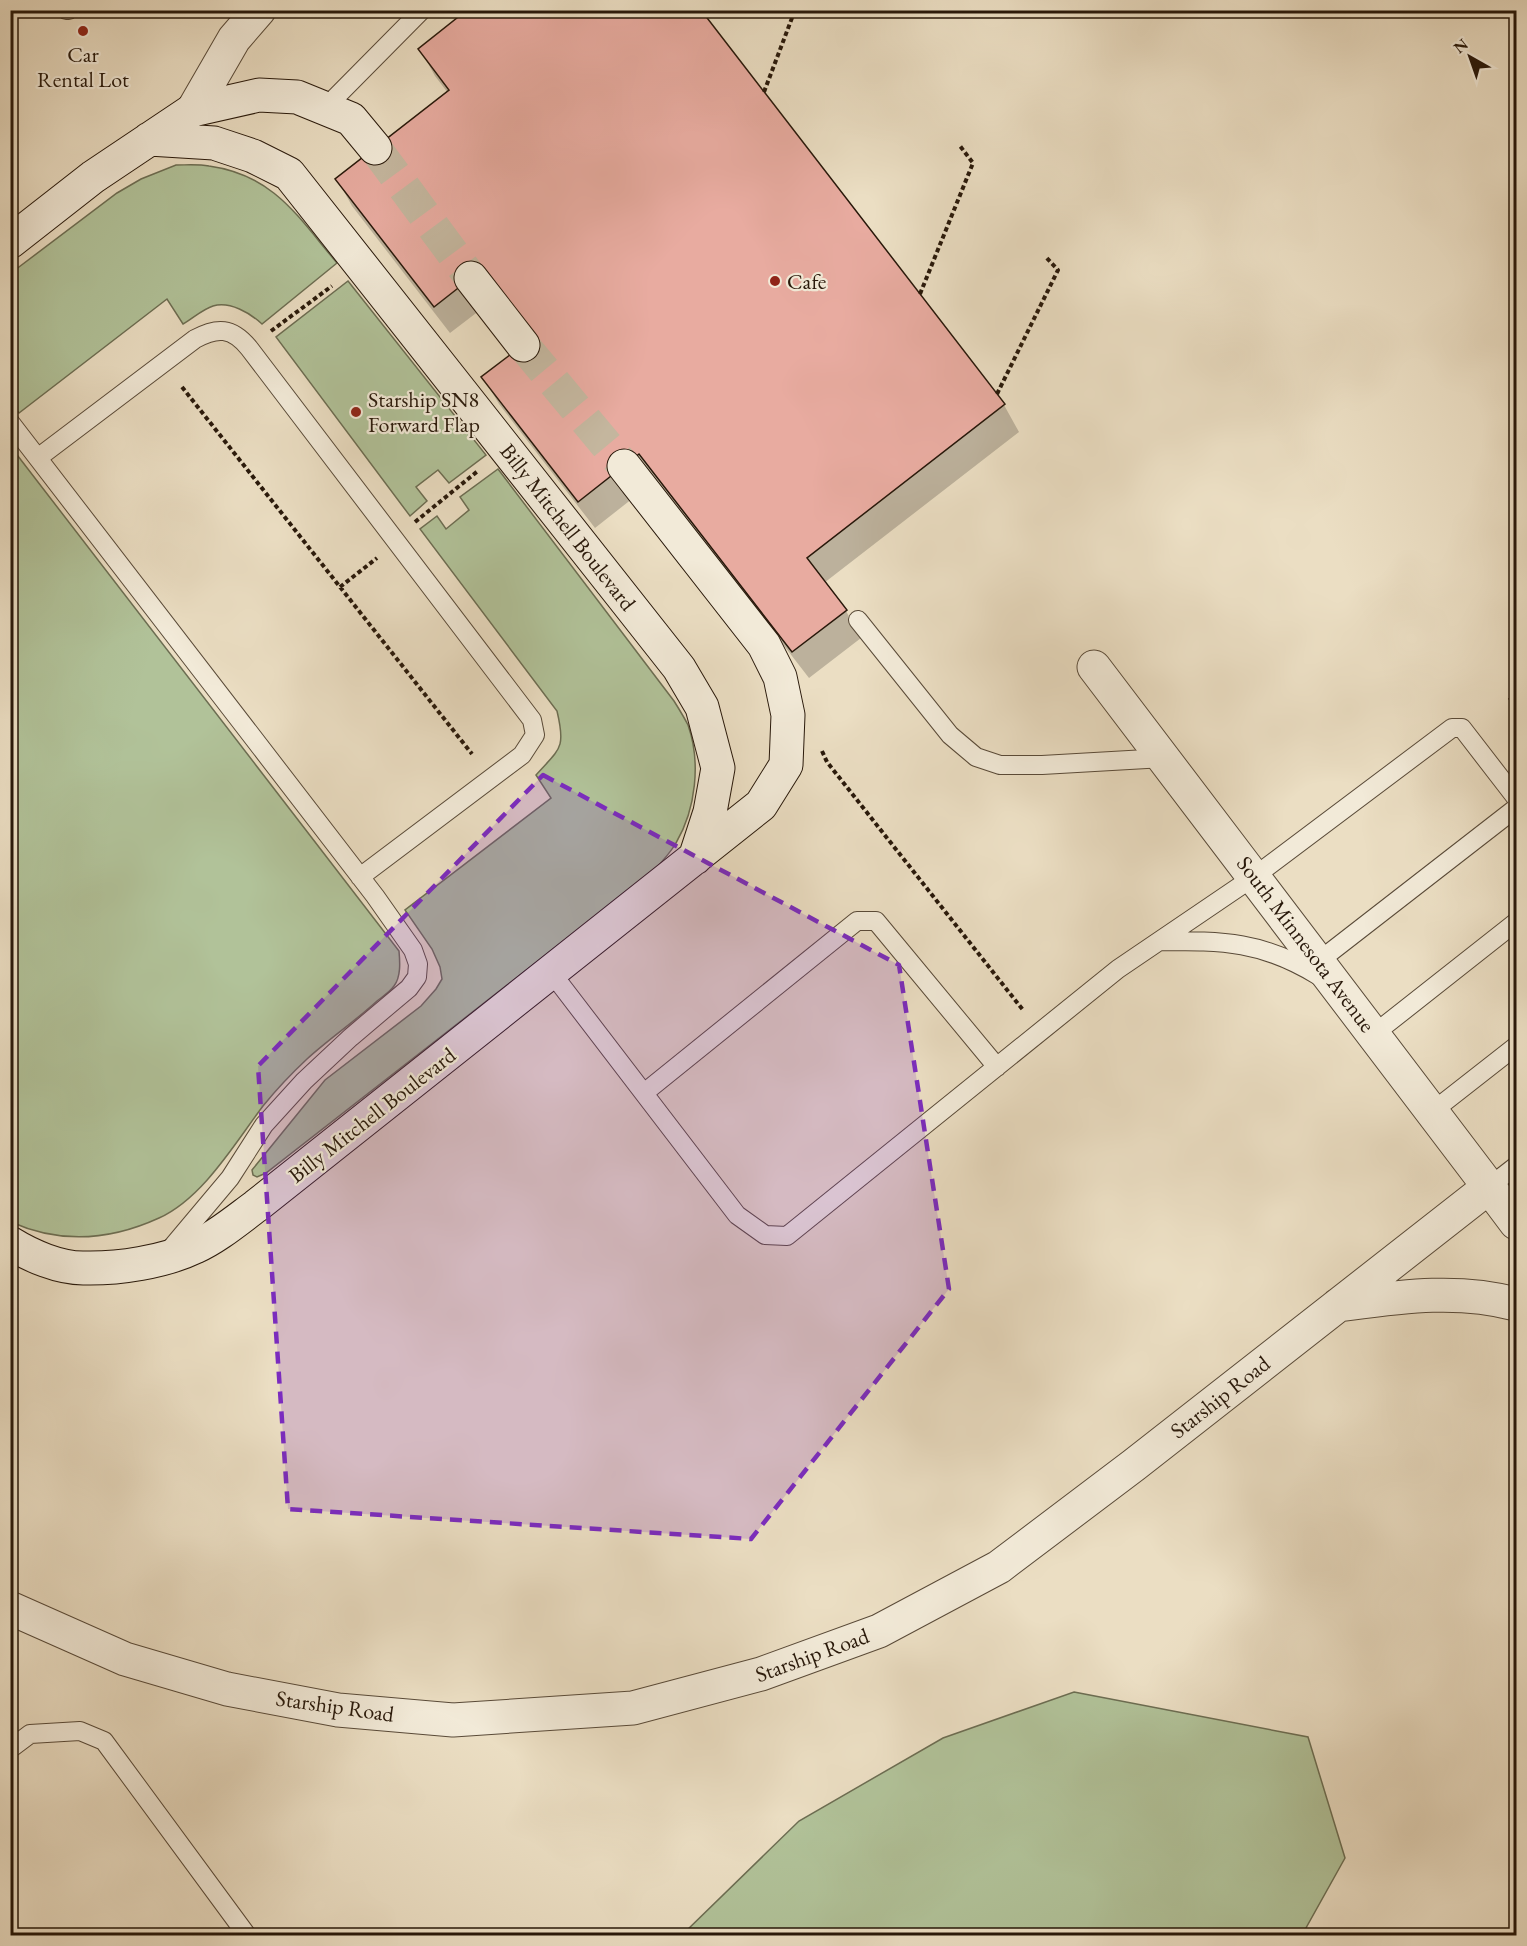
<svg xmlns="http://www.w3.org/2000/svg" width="1527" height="1946" viewBox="0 0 1527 1946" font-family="'EB Garamond',serif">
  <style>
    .green { fill: #b1c299; stroke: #6c6d52; stroke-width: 1.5 }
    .shadow { fill: #0003 }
    .building { fill: #e8aba0; stroke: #28180a; stroke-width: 1.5 }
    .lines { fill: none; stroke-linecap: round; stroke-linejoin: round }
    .secondary-tunnel { stroke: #c4b69e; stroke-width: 33; stroke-dasharray: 33 16; stroke-linecap: butt }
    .service-casing { stroke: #594a38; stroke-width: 20 }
    .minor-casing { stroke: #594a38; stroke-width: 35 }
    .tertiary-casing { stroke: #594a38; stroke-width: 35 }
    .secondary-casing { stroke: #28180a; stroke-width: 35 }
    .path { stroke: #28180a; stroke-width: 4; stroke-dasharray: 4.5 3; stroke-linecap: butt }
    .service { stroke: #f2ead8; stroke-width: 18 }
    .minor { stroke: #f2ead8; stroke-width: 33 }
    .tertiary { stroke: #f2ead8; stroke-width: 33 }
    .secondary { stroke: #f2ead8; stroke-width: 33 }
    .marked { fill: #7b2cbf; fill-opacity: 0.2; stroke: #7b2cbf; stroke-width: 4.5; stroke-dasharray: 12 8; stroke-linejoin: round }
    .poi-dot { fill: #8f2418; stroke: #f2ead8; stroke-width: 2 }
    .labels { text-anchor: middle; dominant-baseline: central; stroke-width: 4.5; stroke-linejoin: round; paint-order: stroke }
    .poi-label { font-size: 22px; fill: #28180a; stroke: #f2ead8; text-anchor: start }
    .street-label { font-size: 22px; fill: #28180a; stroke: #f2ead8 }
  </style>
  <rect width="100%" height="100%" fill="#ebdec3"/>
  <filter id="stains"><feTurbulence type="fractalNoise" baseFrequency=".00333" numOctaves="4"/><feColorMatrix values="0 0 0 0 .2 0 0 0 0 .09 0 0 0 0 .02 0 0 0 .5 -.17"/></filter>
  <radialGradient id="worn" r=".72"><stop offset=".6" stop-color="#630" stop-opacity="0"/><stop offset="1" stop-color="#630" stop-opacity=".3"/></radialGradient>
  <path class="green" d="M176 165C187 165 198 164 209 166 274 175 298 217 337 263L262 324C250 313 230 301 213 306 203 309 192 319 183 324L167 299 19 413 11 403V273L117 193 141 179Z
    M348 281 486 455 449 483 438 470 416 487 427 501 410 516 276 337Z
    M11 447 399 951C400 962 401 977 394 986 390 992 382 997 377 1001 354 1022 329 1039 307 1059 292 1073 276 1090 263 1106 235 1143 203 1198 159 1218 111 1240 60 1244 11 1222Z
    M498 469 674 701C679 709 684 717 688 725 701 762 696 809 676 843 671 852 662 861 656 869L266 1173 257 1177 253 1175 252 1170 325 1080 421 1006 436 989 442 979 440 967 432 949 405 910 551 798 536 775C560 748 566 749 557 711L420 529 437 516 446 529 469 510 460 497Z
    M1074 1692 1308 1737 1345 1858 1302 1935H682L799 1821 943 1738Z"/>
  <path class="shadow" d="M420 49 1004 405 1019 432 824 583 846 611 861 638 809 678 656 480 595 528 499 404 483 377 522 348 488 304 450 333 352 206 337 179 448 93 435 76Z"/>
  <path class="building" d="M467 10H701L1005 404 807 558 847 610 792 652 639 454 578 502 481 377 523 345 471 278 434 307 335 179 449 90 418 49Z
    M1516 693V709L1509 699Z"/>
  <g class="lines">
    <path class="secondary-tunnel" d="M375 148 471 278
      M523 345 624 466"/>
    <defs>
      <path id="service" d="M66 10H69
        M325 108 422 10
        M10 422 375 896 413 950 418 964 417 977 409 988 351 1037 304 1081 264 1125 230 1178 167 1253
        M39 457 195 339C217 327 232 327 249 348L532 720 535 735 522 755 360 877
        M858 620 950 735 976 757 1000 765H1042L1164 758
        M1160 941C1224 941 1262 941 1319 976
        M1319 961 1516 808
        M551 972 737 1215 765 1235 787 1236 1118 969 1255 876 1452 728H1462L1516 798
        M1374 1034 1516 922
        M644 1093 857 921H876L997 1067
        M1433 1111 1516 1046
        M1489 1187 1516 1166
        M10 1749 30 1734 80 1731 104 1741 246 1934 245 1936"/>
      <path id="minor" d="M1094 667 1489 1187"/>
      <path id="tertiary" d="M193 110 234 39 259 10
        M1338 1305C1399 1297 1456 1288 1516 1304
        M10 1608 125 1659 227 1689 338 1710 453 1720 633 1708 761 1674 879 1631 999 1567 1134 1465 1489 1187 1516 1223"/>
      <path id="secondary" d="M149 139 214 143 253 156 289 174 679 668 702 707 718 768 710 812 695 858
        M10 242 93 177 193 110 259 95 297 97 351 119 375 148
        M471 278 523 345
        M10 1243C31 1256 59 1268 83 1268 118 1269 164 1262 195 1247 217 1237 237 1220 256 1206L761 805 786 765 788 715 780 677 764 645 624 466"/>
    </defs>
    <use href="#service" class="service-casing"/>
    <use href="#minor" class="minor-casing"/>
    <use href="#tertiary" class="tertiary-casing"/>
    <use href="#secondary" class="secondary-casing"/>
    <path class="path" d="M764 92 795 10
      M920 294 973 163 960 146
      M271 331 332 286
      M182 387 472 754
      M997 394 1058 270 1045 256
      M415 522 479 470
      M340 587 377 558
      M822 751 827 762 1023 1010"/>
    <use href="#service" class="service"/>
    <use href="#minor" class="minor"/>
    <use href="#tertiary" class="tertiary"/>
    <use href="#secondary" class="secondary"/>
  </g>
  <path class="marked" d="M543 775 899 965 949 1289 751 1539 288 1509 258 1066Z"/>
  <g class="poi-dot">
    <circle cx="83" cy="31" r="6"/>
    <circle cx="775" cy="281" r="6"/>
    <circle cx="356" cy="412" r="6"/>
  </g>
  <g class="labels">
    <g class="poi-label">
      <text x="83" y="54" text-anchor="middle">Car<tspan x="83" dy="25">Rental Lot</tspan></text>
      <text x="787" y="281">Cafe</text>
      <text x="368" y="399">Starship SN8<tspan x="368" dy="25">Forward Flap</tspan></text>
    </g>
    <g class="street-label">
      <text transform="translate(568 527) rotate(52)">Billy Mitchell Boulevard</text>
      <text transform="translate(1306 944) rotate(53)">South Minnesota Avenue</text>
      <text transform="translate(372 1115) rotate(-38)">Billy Mitchell Boulevard</text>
      <text transform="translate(1220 1397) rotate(-38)">Starship Road</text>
      <text transform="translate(812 1655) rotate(-20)">Starship Road</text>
      <text transform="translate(335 1706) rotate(8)">Starship Road</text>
    </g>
  </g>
  <rect width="1527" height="1946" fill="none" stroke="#ebdec3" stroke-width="36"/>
  <rect x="12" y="12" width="1503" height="1922" fill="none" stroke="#28180a" stroke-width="3"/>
  <rect x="18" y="18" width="1491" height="1910" fill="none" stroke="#28180a" stroke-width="1.5"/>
  <g transform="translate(1470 57) rotate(320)" stroke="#f2ead8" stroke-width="4.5" paint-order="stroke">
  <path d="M0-4.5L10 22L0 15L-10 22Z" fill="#28180a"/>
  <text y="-9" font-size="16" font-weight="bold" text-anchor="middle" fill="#28180a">N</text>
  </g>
  <rect width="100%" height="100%" filter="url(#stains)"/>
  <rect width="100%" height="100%" fill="url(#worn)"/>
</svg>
